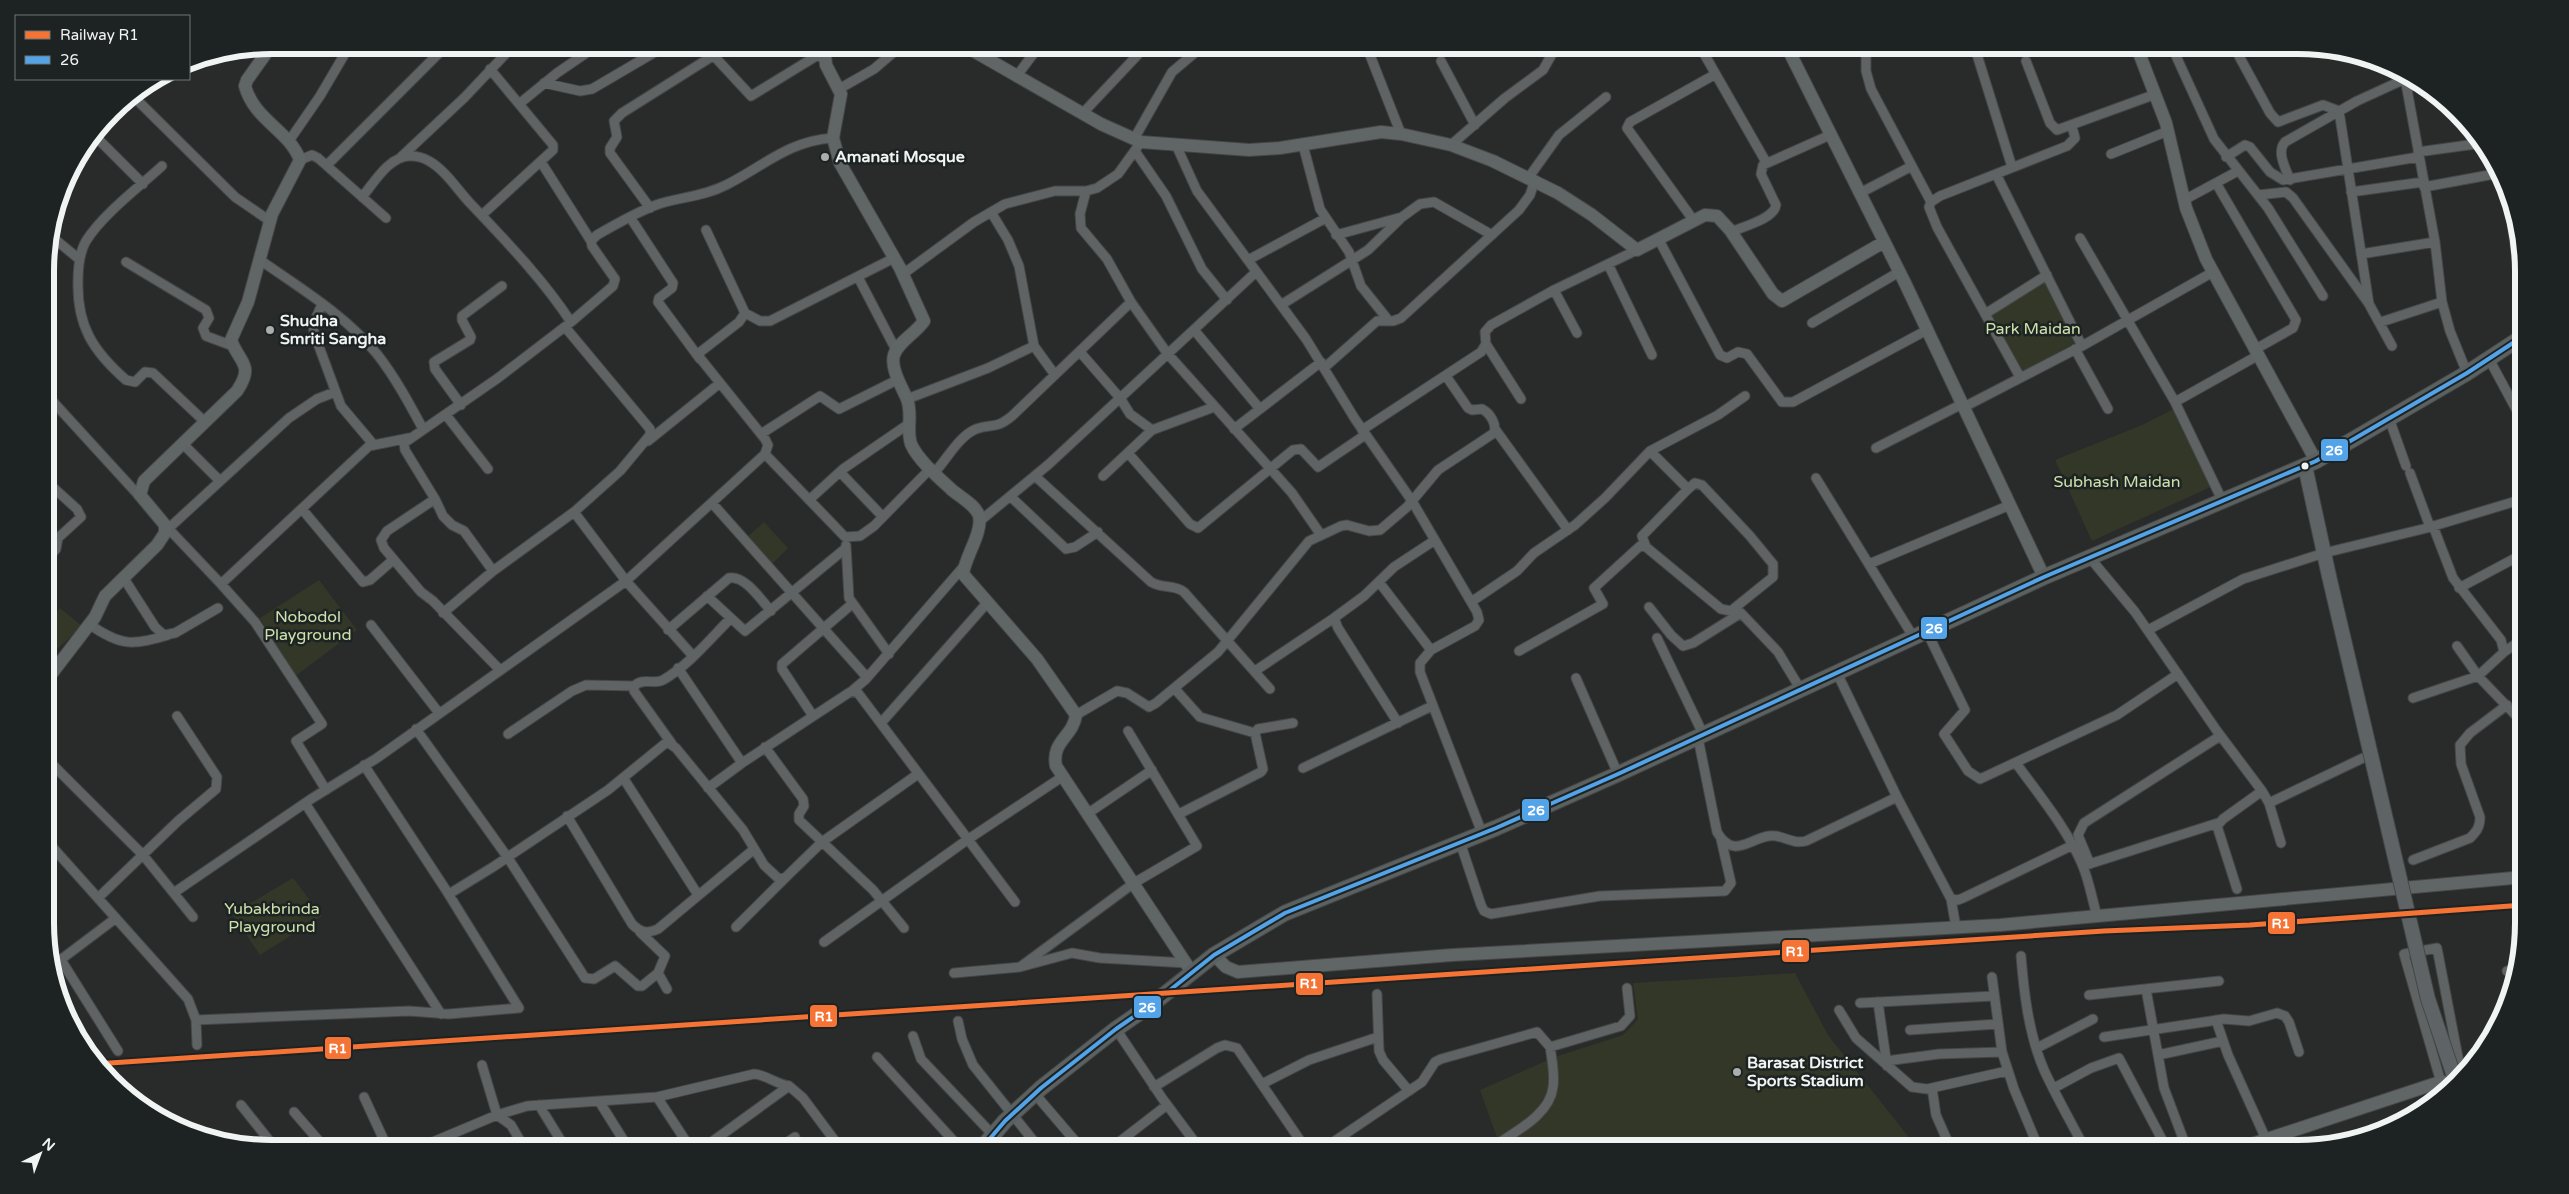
<svg xmlns="http://www.w3.org/2000/svg" width="2569" height="1194" viewBox="0 0 2569 1194" font-family="'Varela Round',sans-serif">
  <style>
    .green { fill: #323727 }
    .lines { fill: none; stroke-linecap: round; stroke-linejoin: round }
    .street-casing { stroke: #454646; stroke-width: 11 }
    .secondary-casing { stroke: #454646; stroke-width: 14 }
    .primary-casing { stroke: #454646; stroke-width: 16 }
    .highway-casing { stroke: #454646; stroke-width: 17 }
    .street { stroke: #5f6364; stroke-width: 9 }
    .secondary { stroke: #606666; stroke-width: 12 }
    .primary { stroke: #5e6465; stroke-width: 14 }
    .highway { stroke: #5b6161; stroke-width: 15 }
    .primary-bridge-casing { stroke: #454646; stroke-width: 16; stroke-linecap: butt }
    .primary-bridge { stroke: #5e6465; stroke-width: 14 }
    .bus-1-casing { stroke: #1d2322; stroke-width: 8 }
    .bus-1 { stroke: #53a3e8; stroke-width: 4 }
    .rail-1-casing { stroke: #1d2322; stroke-width: 9 }
    .rail-1 { stroke: #f57335; stroke-width: 5 }
    .poi-dot { fill: #aaaead; stroke: #1d2322; stroke-width: 2 }
    .bus-dot { fill: #f0f4f3; stroke: #1d2322; stroke-width: 2 }
    .labels { text-anchor: middle; dominant-baseline: central; stroke-width: 5; stroke-linejoin: round; paint-order: stroke }
    .poi-label { font-size: 16px; font-weight: bold; fill: #f0f4f3; stroke: #1d2322; text-anchor: start }
    .park-label { font-size: 16px; fill: #cee1ac; stroke: #1d2322 }
    .rim { fill: none; stroke: #f0f4f3; stroke-width: 6 }
    .line-badge { stroke: #1d2322; stroke-width: 2 }
    .badge-label { font-size: 14px; text-anchor: middle; font-weight: bold; fill: #fff }
  </style>
  <rect width="100%" height="100%" fill="#282b2a"/>
  <path class="green" d="M2046 282 2078 341 2021 373 1989 316Z
    M2176 408 2213 486 2092 541 2055 460 2142 425Z
    M764 522 788 548 769 567 745 539Z
    M319 580 357 630 294 677 260 618Z
    M60 608 83 627 46 658V623Z
    M293 878 322 916 260 955 232 914Z
    M1795 973 1828 1035 1911 1140 1915 1149H1501L1480 1090 1555 1057 1623 1035 1638 1019 1633 983Z"/>
  <g class="lines">
    <defs>
      <path id="street" d="M810 45 820 57
        M982 45 989 61
        M1366 45 1401 134
        M1699 45 1766 162
        M1866 45V71L1871 89 1931 202
        M1974 45 2012 167
        M2171 45 2214 139 2268 208 2323 296
        M2233 45 2270 113 2278 122 2323 105 2339 111 2369 304
        M1370 53 1386 45
        M713 55 751 96 818 55
        M1441 61 1475 125
        M2026 61 2050 123 2057 130 2156 94
        M2404 73 2435 242 2442 302 2450 331 2467 373
        M1016 77 1040 45
        M544 83 580 91 592 89 667 45
        M839 89 874 69 902 45
        M132 95 235 197 270 221
        M519 104 557 73 598 45
        M1082 114 1147 45
        M95 136 143 184
        M1134 139 1172 72 1204 45
        M289 141 320 96 350 45
        M1176 145 1197 191 1306 339 1355 419 1412 501 1477 612 1479 620 1475 626 1431 650 1420 663V672L1482 833
        M1303 145 1320 209 1349 252 1361 286 1389 321
        M1451 145 1505 98 1543 70 1557 45
        M1135 151 1166 196 1202 269 1227 300
        M2418 152 2483 143
        M2111 154 2168 131
        M401 157 465 97 514 45
        M2226 157 2245 145 2250 147 2270 172 2283 180 2418 157
        M300 160 312 155 318 158 386 218
        M541 162 591 241
        M327 165 447 45
        M162 166C138 188 103 214 86 241 79 253 78 268 78 282 77 326 93 351 126 380L135 382 145 372 153 373 205 422
        M1996 174 2082 346
        M1529 177 1559 135 1606 97
        M2290 180C2286 169 2276 152 2285 142L2357 101 2405 79
        M2216 183 2296 320 2293 328 2254 350
        M2424 187 2500 173
        M1086 191 1080 214 1081 228 1107 259 1131 302 1167 353 1292 493 1321 535
        M2351 192 2423 182
        M1860 193 1912 166
        M2258 195 2286 192 2293 198 2369 304 2392 346
        M362 197C374 183 389 156 410 156 416 156 424 158 429 161 445 170 457 189 469 202 505 240 542 278 571 322
        M2184 200 2238 171
        M650 208 610 153V148L617 137 614 121 622 113 719 52 722 45
        M991 212 1008 240 1019 266 1034 346 1055 375
        M482 215 553 150V145L490 69
        M630 217 673 283 672 288 659 298 658 302 700 359
        M1694 221 1627 128 1630 122 1714 75
        M1730 230H1736C1748 225 1774 218 1776 205L1761 174 1763 165 1830 135
        M1336 235 1402 217 1420 204 1434 202 1492 235
        M51 236 79 259
        M2080 238 2175 402 2223 502
        M1659 240 1720 355 1727 358 1738 352 1747 354 1782 402H1793L1927 330
        M2361 254 2435 242
        M260 260C300 288 345 315 377 354 395 377 409 403 423 429
        M1248 260 1324 219
        M126 262 206 310 209 318 203 328 206 336 233 346
        M1608 264 1652 355
        M903 274 974 222 1005 204 1055 191H1086L1097 188 1118 174 1141 142
        M858 277 896 350
        M1554 290 1577 333
        M322 304 313 325 314 333 341 406 373 444
        M1281 305 1368 250 1400 219
        M745 313 760 321H770L894 258
        M1985 314 2047 275
        M2381 322 2442 302
        M1812 323 1899 272
        M1195 331 1260 409
        M1486 344 1521 399
        M2075 349 2108 409
        M1080 352 1120 398 1130 414 1152 430 1214 407
        M2489 359 2523 422
        M1324 368 1377 321H1393L1401 318 1519 210 1530 195 1535 180
        M2020 377 1937 227 1929 207 1931 202 1940 196 2067 146 2075 138 2072 126
        M46 394 142 499
        M907 399 988 368 1034 346
        M2175 402 2257 356
        M461 405 435 369 434 362 470 340 471 337 462 320V316L502 286
        M1964 407 2082 346 2213 272
        M446 415 488 469
        M2389 418 2406 466
        M1234 429 1321 362
        M1495 429 1568 530
        M1362 430 1481 352 1486 344 1485 332 1491 325 1554 290 1637 250
        M761 434 820 396 839 409 899 379
        M648 441 720 383
        M183 444 219 480
        M1876 448 1962 404
        M1128 453 1190 524 1198 528 1293 450 1301 449 1318 467 1365 435
        M765 454 845 537 860 536 874 526 931 468
        M840 472 883 517
        M935 472C947 459 959 436 976 429 992 423 995 430 1012 416L1131 302
        M2410 473 2430 527
        M1035 476 1151 582C1162 589 1174 584 1184 592L1270 689
        M1103 476 1152 430
        M1816 478 1914 638
        M46 481 77 509 81 517 58 538 56 549 46 560
        M1688 489 1695 483 1702 485 1750 536 1773 564V577L1732 610
        M1011 497 1066 549 1075 547 1098 532
        M435 499 443 516 452 525 464 531 493 571
        M809 500 843 469 910 423
        M712 503 864 674 866 679 852 691
        M302 509 363 582 370 580 393 560
        M574 512 626 581 693 656
        M980 521 1049 464 1256 272
        M165 525 221 584 369 446 409 438
        M169 528 289 418 317 399 335 392
        M846 545 849 598 889 654
        M1646 547 1642 536 1688 489 1650 451
        M2090 558 2135 612 2217 731 2262 791 2269 803 2281 843
        M1869 564 2010 505
        M123 577 155 627 164 635 175 633 218 608
        M1379 582 1431 650
        M221 584 255 622 322 724 296 741 326 790
        M2459 588 2523 554
        M707 596 745 631 846 548
        M1471 602 1517 571 1534 553 1575 525 1605 498 1650 451 1718 415 1745 396
        M1649 607 1671 635 1683 646 1693 643 1741 613
        M443 613 493 571 574 512 620 471 650 435V429L565 327
        M89 624C120 646 133 646 168 635
        M371 625 439 713
        M668 630 729 578C745 575 761 600 771 611
        M2148 630 2243 579 2324 553 2427 528 2523 499
        M1927 632 1965 710 1944 734 1968 771 1980 779 2117 715 2178 674
        M1657 638 1704 736
        M2457 646 2478 676 2523 723
        M1519 651 1603 604 1594 588 1640 546 1646 547 1721 609 1741 613 1778 652 1801 690
        M2504 652 2523 639
        M678 668 742 763
        M500 670 433 601 421 592 384 548 381 540 387 531 435 499 405 450 404 443 498 378 571 322 613 286 615 279 592 246 591 241 597 235C616 224 635 213 656 205 679 197 703 197 726 185 764 166 788 141 833 138
        M1255 671 1334 618
        M1576 678 1618 774
        M866 679 964 566
        M1175 689 1200 717 1255 733
        M2413 698 2478 676 2504 652 2501 640 2453 578 2433 526
        M1076 715 1117 691 1127 693 1149 707 1156 703 1218 652 1309 541 1341 526 1347 525 1369 531 1380 530 1407 507 1438 470 1494 433C1497 424 1490 413 1482 409L1472 410 1468 408 1446 376
        M813 716 782 669V664L852 604
        M881 723 987 603
        M1398 723 1338 628 1334 618 1364 596 1394 567 1435 540
        M416 729 508 858 585 978 594 979 615 966 638 986H642L658 973
        M508 734 572 691 586 685 634 686
        M1698 738 1717 832C1735 863 1753 833 1776 836 1787 838 1794 844 1806 841L1897 797 1837 673
        M672 744 634 691V686C644 677 654 685 663 680 689 665 710 639 730 619
        M765 747 803 799 804 806 799 814V820L873 890 904 928
        M47 759 143 855 193 917
        M2016 763C2039 795 2066 827 2082 864 2089 880 2092 899 2097 916
        M364 765 446 890 519 1008
        M1303 768 1432 706
        M624 779 698 895
        M708 788 742 763 847 694 852 691 858 693 1015 902
        M1897 797 1951 899 1958 900 1963 898 2073 845
        M305 803 441 1014
        M2269 803 2363 758
        M1087 814 1152 770
        M1179 814 1261 772 1263 769 1255 733 1258 729 1293 723
        M567 816 632 924C641 933 647 934 658 929L753 850
        M47 841 188 999 196 1020
        M1460 842 1481 905 1484 911 1491 914 1600 896 1725 891 1731 883 1721 839
        M2413 860 2470 838C2477 831 2480 827 2480 817L2461 764 2460 745 2470 733 2507 705
        M2090 864 2078 835 2084 823 2220 736
        M2086 865 2218 823
        M2237 889 2217 826 2223 819 2262 791
        M175 892 311 799 377 758 626 581 765 454 768 445 765 439 700 358 699 353 739 322 745 313 706 230
        M449 894 493 867 608 790 667 742 676 748 743 830 764 865 779 879 786 877 822 842 918 774
        M98 898 178 821 216 789 217 777 177 716
        M1951 899 1956 927
        M736 927 786 877
        M640 932 665 956 658 973 667 989
        M824 942 967 840 1062 777
        M2021 956C2024 994 2029 1035 2044 1070 2056 1096 2071 1122 2085 1149
        M61 960 118 1051
        M51 967 116 918
        M1020 967 1134 883 1197 846 1128 731
        M2507 971 2515 970
        M954 973 1020 967 1072 953 1100 958 1186 963
        M1992 977 2002 1052 2014 1089 2039 1149
        M2146 989 2164 1088 2187 1149
        M1377 994 1379 1051 1383 1060 1409 1091
        M2089 995 2219 981
        M1878 1002 1887 1066
        M1860 1003 1994 996
        M1839 1010 1856 1038 1912 1087 1927 1089 2007 1071
        M2216 1020 2228 1055 2265 1137
        M958 1021 962 1039 973 1065 1040 1149
        M1116 1029 1162 1098 1200 1149
        M1910 1030 1998 1024
        M913 1036 921 1059 993 1135
        M2104 1037 2224 1019 2249 1021 2277 1013 2285 1016 2289 1022 2299 1052
        M197 1045 196 1020 409 1011 449 1014 519 1008
        M2037 1048 2093 1019
        M2158 1055 2223 1041
        M877 1057 961 1149
        M1886 1061 1939 1054 2002 1052
        M482 1065 497 1115 511 1125 525 1149
        M1262 1084 1309 1060 1378 1037
        M1154 1087 1217 1048 1225 1045 1237 1048 1306 1149
        M1932 1088 1936 1115 1951 1149
        M2054 1088 2091 1068 2119 1058 2167 1149
        M2444 1093 2404 954 2437 948 2462 1078
        M1035 1094 1082 1149
        M364 1097 388 1149
        M657 1097 691 1149
        M599 1101 629 1149
        M241 1105 276 1149
        M539 1105 566 1149
        M294 1112 326 1149
        M451 1135 459 1149
        M416 1149 497 1115 527 1106 657 1097 754 1074C764 1074 776 1084 789 1086
        M504 1149 519 1139
        M702 1149 789 1086 803 1098 841 1149
        M778 1149 795 1137
        M1110 1149 1167 1105
        M1323 1149 1422 1082 1435 1062 1441 1059 1537 1032 1550 1047 1621 1026 1630 1016 1627 988
        M1490 1149C1512 1133 1550 1116 1553 1087 1555 1074 1552 1060 1550 1047"/>
      <path id="secondary" d="M836 45 825 54 826 65 841 94 833 138 840 163 900 268 924 321C916 333 898 342 894 355 890 368 902 387 907 399 913 415 906 429 911 444 918 460 939 478 952 490 960 497 976 505 979 516 983 532 965 557 963 574L1037 659 1076 715C1073 737 1051 741 1056 766L1191 971
        M963 45 1101 124 1141 142 1249 150 1280 148 1381 132 1401 134 1451 145 1493 161 1558 193 1592 215 1637 250 1705 215 1717 216 1730 230 1773 294 1782 301 1884 242
        M1786 45 1905 283 2044 577
        M2136 45 2166 123 2186 208 2206 259 2316 461
        M46 681 95 617 105 596 157 545 165 533V525L140 495 144 481 237 391C255 364 239 363 231 340L248 302 272 214 300 160C289 130 254 120 245 86L247 80 272 45
        M1214 955 1226 967 1238 972 1452 955 2000 925 2524 877
        M2237 1149 2434 1084 2460 1079"/>
      <path id="primary" d="M2511 199 2522 276
        M2305 466 2329 576"/>
      <path id="highway" d="M981 1149 1005 1121 1041 1088 1116 1029 1155 1002 1214 955 1285 913 1496 828 1618 774 2044 577 2316 461 2467 373 2522 337"/>
    </defs>
    <use href="#street" class="street-casing"/>
    <use href="#secondary" class="secondary-casing"/>
    <use href="#primary" class="primary-casing"/>
    <use href="#highway" class="highway-casing"/>
    <use href="#street" class="street"/>
    <use href="#secondary" class="secondary"/>
    <use href="#primary" class="primary"/>
    <use href="#highway" class="highway"/>
    <defs>
      <path id="primary-bridge" d="M2329 576 2428 999 2456 1082"/>
    </defs>
    <use href="#primary-bridge" class="primary-bridge-casing"/>
    <use href="#primary-bridge" class="primary-bridge"/>
    <defs>
      <path id="bus-1" d="M981 1149 1005 1121 1041 1088 1116 1029 1155 1002 1214 955 1285 913 1496 828 1618 774 2044 577 2316 461 2467 373 2522 337"/>
    </defs>
    <use href="#bus-1" class="bus-1-casing"/>
    <use href="#bus-1" class="bus-1"/>
    <defs>
      <path id="rail-1" d="M95 1064 2104 931 2250 925 2524 905"/>
    </defs>
    <use href="#rail-1" class="rail-1-casing"/>
    <use href="#rail-1" class="rail-1"/>
  </g>
  <g class="poi-dot">
    <circle cx="825" cy="157" r="5"/>
    <circle cx="270" cy="330" r="5"/>
    <circle cx="1737" cy="1072" r="5"/>
  </g>
  <circle class="bus-dot" cx="2305" cy="466" r="4.5"/>
  <g class="labels">
    <g class="poi-label">
      <text x="835" y="157">Amanati Mosque</text>
      <text x="280" y="321">Shudha<tspan x="280" dy="18">Smriti Sangha</tspan></text>
      <text x="1747" y="1063">Barasat District<tspan x="1747" dy="18">Sports Stadium</tspan></text>
    </g>
    <g class="park-label">
      <text x="2033" y="329">Park Maidan</text>
      <text x="2117" y="482">Subhash Maidan</text>
      <text x="308" y="617">Nobodol<tspan x="308" dy="18">Playground</tspan></text>
      <text x="272" y="909">Yubakbrinda<tspan x="272" dy="18">Playground</tspan></text>
    </g>
  </g>
  <path d="M0 0H2569V1194H0ZM271 54H2298A217 217 0 0 1 2515 271V923A217 217 0 0 1 2298 1140H271A217 217 0 0 1 54 923V271A217 217 0 0 1 271 54Z" fill="#1d2322" fill-rule="evenodd"/>
  <path class="rim" d="M271 54H2298A217 217 0 0 1 2515 271V923A217 217 0 0 1 2298 1140H271A217 217 0 0 1 54 923V271A217 217 0 0 1 271 54Z"/>
  <g class="line-badge">
    <rect x="2320" y="438" width="29" height="24" rx="5" fill="#53a3e8"/>
    <rect x="1920" y="616" width="28" height="24" rx="5" fill="#53a3e8"/>
    <rect x="1521" y="798" width="29" height="24" rx="5" fill="#53a3e8"/>
    <rect x="2267" y="911" width="29" height="24" rx="5" fill="#f57335"/>
    <rect x="1781" y="939" width="29" height="24" rx="5" fill="#f57335"/>
    <rect x="1295" y="972" width="29" height="24" rx="5" fill="#f57335"/>
    <rect x="1133" y="995" width="29" height="24" rx="5" fill="#53a3e8"/>
    <rect x="809" y="1004" width="29" height="24" rx="5" fill="#f57335"/>
    <rect x="324" y="1036" width="28" height="24" rx="5" fill="#f57335"/>
  </g>
  <g class="badge-label">
    <text x="2334" y="455">26</text>
    <text x="1934" y="633">26</text>
    <text x="1536" y="815">26</text>
    <text x="2281" y="928">R1</text>
    <text x="1795" y="956">R1</text>
    <text x="1309" y="988">R1</text>
    <text x="1147" y="1012">26</text>
    <text x="824" y="1021">R1</text>
    <text x="338" y="1053">R1</text>
  </g>
  <rect x="15" y="15" width="175" height="65" fill="#1d2322" stroke="#717776"/>
  <rect x="25" y="31" width="25" height="8" fill="#f57335" stroke="#717776"/>
  <text x="60" y="40" font-size="15" fill="#f0f4f3">Railway R1</text>
  <rect x="25" y="56" width="25" height="8" fill="#53a3e8" stroke="#717776"/>
  <text x="60" y="65" font-size="15" fill="#f0f4f3">26</text>
  <g transform="translate(40 1154) rotate(42)" stroke="#1d2322" stroke-width="4" paint-order="stroke">
  <path d="M0-4L9 19L0 12L-9 19Z" fill="#f0f4f3"/>
  <text y="-8" font-size="14" font-weight="bold" text-anchor="middle" fill="#f0f4f3">N</text>
  </g>
</svg>
